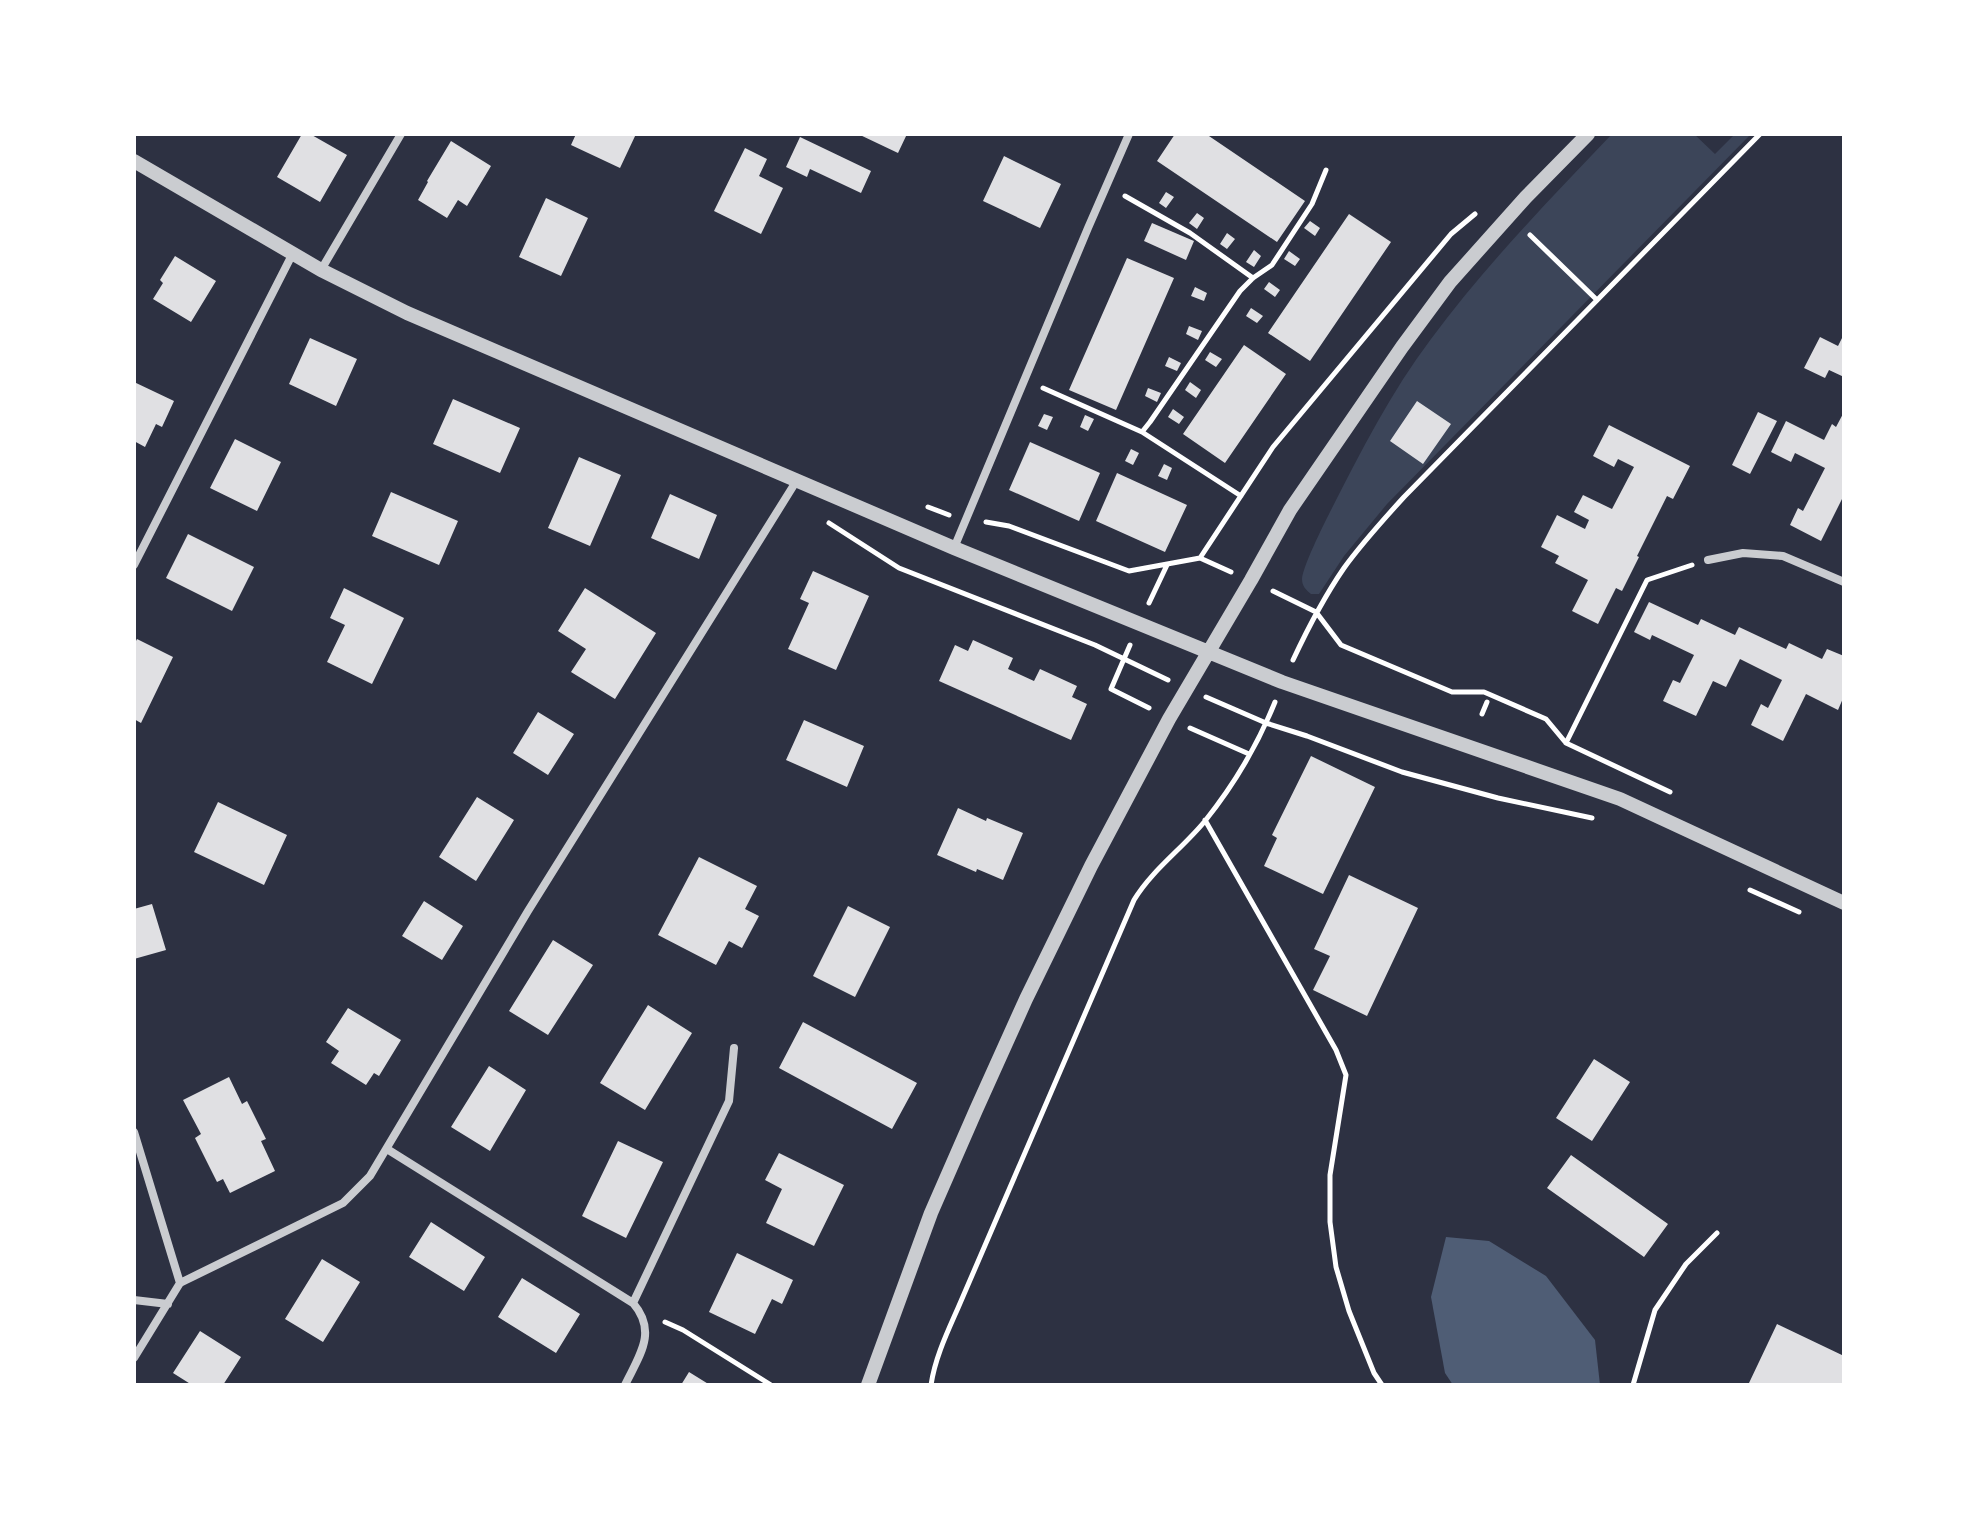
<svg xmlns="http://www.w3.org/2000/svg" width="1978" height="1519" viewBox="0 0 1978 1519" font-family="'Playfair Display',serif">
  <style>
    .green { fill: #3c4559 }
    .water { fill: #4f5d75 }
    .building { fill: #e0e0e3 }
    .lines { fill: none; stroke-linecap: round; stroke-linejoin: round }
    .path { stroke: #fff; stroke-width: 5 }
    .minor { stroke: #caccd0; stroke-width: 8 }
    .tertiary { stroke: #caccd0; stroke-width: 14 }
  </style>
  <rect width="100%" height="100%" fill="#2d3142"/>
  <path class="green" d="M1612 134H1694L1715 154 1735 134H1751L1387 504 1344 556 1319 594H1311C1306 590 1302 586 1302 579 1303 566 1323 526 1330 512 1360 453 1391 392 1431 339 1485 266 1549 200 1612 134Z"/>
  <path class="water" d="M1446 1237 1489 1241 1546 1276 1595 1340 1600 1385H1453L1445 1373 1431 1297Z"/>
  <path class="building" d="M302 134H310L347 155 320 202 277 177Z
    M576 134H636L620 168 571 145Z
    M858 134H907L898 153Z
    M1175 134H1206L1305 201 1277 242 1157 161Z
    M800 137 871 171 861 193 810 169 807 177 786 167Z
    M451 141 491 166 467 206 458 200 447 218 418 200 428 182 427 181Z
    M745 148 767 159 759 176 783 188 761 234 714 211Z
    M1004 156 1061 184 1040 228 983 201Z
    M1166 192 1174 197 1166 208 1159 203Z
    M546 198 588 218 561 276 519 257Z
    M1197 213 1204 218 1197 229 1189 223Z
    M1349 214 1391 242 1310 361 1268 333Z
    M1310 221 1320 228 1315 236 1304 228Z
    M1152 223 1194 241 1186 260 1144 241Z
    M1227 233 1235 239 1227 249 1220 244Z
    M1254 250 1261 256 1254 267 1246 262Z
    M1289 251 1300 259 1295 266 1284 259Z
    M175 256 216 281 191 322 153 299 163 283 160 280Z
    M1127 258 1174 278 1116 410 1069 390Z
    M1269 282 1280 290 1275 297 1264 289Z
    M1195 287 1207 293 1204 301 1191 296Z
    M1251 308 1263 316 1257 323 1246 316Z
    M1189 326 1202 331 1198 340 1186 334Z
    M1844 334V377L1829 370 1825 378 1804 368 1820 337 1838 346Z
    M310 338 357 359 336 406 289 384Z
    M1244 345 1286 374 1225 463 1183 434Z
    M1210 352 1222 359 1216 367 1205 360Z
    M1169 357 1181 363 1177 371 1165 366Z
    M134 382 174 401 162 427 156 424 145 447 134 441Z
    M1190 382 1201 390 1196 398 1185 390Z
    M1148 388 1161 393 1157 402 1145 396Z
    M453 399 520 428 500 473 433 444Z
    M1417 401 1451 424 1423 464 1390 441Z
    M1173 409 1184 417 1179 424 1168 417Z
    M1758 412 1777 421 1750 474 1732 465Z
    M1844 412V495L1821 541 1790 525 1798 508 1803 511 1825 468 1795 453 1791 462 1771 452 1786 421 1824 440 1832 424 1836 427Z
    M1044 414 1053 417 1047 430 1038 426Z
    M1085 415 1094 419 1088 431 1080 427Z
    M1609 425 1690 466 1673 499 1667 496 1637 556 1639 557 1622 591 1616 588 1598 624 1572 611 1588 580 1555 563 1559 556 1541 547 1557 515 1585 529 1589 520 1574 512 1583 495 1612 509 1634 467 1618 459 1614 467 1593 456Z
    M235 439 281 462 257 511 210 488Z
    M1030 442 1100 473 1079 521 1009 490Z
    M1131 449 1139 453 1133 465 1125 461Z
    M579 457 621 475 590 546 548 528Z
    M1164 464 1172 468 1167 480 1158 476Z
    M1117 473 1187 505 1165 552 1096 521Z
    M391 492 458 521 439 565 372 536Z
    M670 494 717 515 699 559 651 538Z
    M188 534 254 567 232 611 166 578Z
    M813 571 869 596 836 670 788 649 809 603 800 599Z
    M344 588 404 618 372 684 327 662 345 625 330 618Z
    M585 588 656 633 615 699 571 672 586 649 558 631Z
    M1649 602 1698 625 1701 619 1735 635 1739 627 1786 649 1789 643 1822 659 1827 649 1844 656V696L1838 710 1806 694 1783 741 1751 725 1761 704 1768 708 1782 680 1740 659 1726 687 1713 681 1696 716 1663 701 1673 680 1680 683 1694 655 1652 635 1650 640 1634 632Z
    M137 639 173 657 141 723 134 719V645Z
    M973 640 1013 658 1008 669 1034 681 1040 669 1077 686 1072 697 1087 704 1071 740 939 681 955 645 968 651Z
    M538 712 574 734 548 775 513 753Z
    M804 720 864 746 847 787 786 760Z
    M1311 756 1375 787 1323 894 1264 866 1277 838 1272 835Z
    M477 797 514 820 476 881 439 857Z
    M218 802 287 835 264 885 194 852Z
    M958 808 986 821 987 818 1023 833 1003 880 977 869 976 872 937 855Z
    M699 857 757 886 745 909 759 916 742 948 729 941 716 965 658 935Z
    M1349 875 1418 908 1367 1016 1313 990 1330 956 1314 949Z
    M424 901 463 926 442 960 402 936Z
    M152 904 166 950 134 959V909Z
    M848 906 890 927 855 997 813 976Z
    M553 940 593 965 548 1035 509 1011Z
    M648 1005 692 1033 645 1110 600 1083Z
    M348 1008 401 1040 379 1076 374 1073 366 1085 331 1063 339 1051 326 1042Z
    M803 1022 917 1083 892 1129 779 1068Z
    M1594 1059 1630 1082 1592 1141 1556 1118Z
    M489 1066 526 1090 490 1151 451 1127Z
    M229 1077 242 1104 247 1101 266 1139 261 1141 275 1171 230 1193 223 1179 217 1182 195 1138 201 1134 183 1100Z
    M618 1141 663 1162 626 1238 582 1216Z
    M779 1153 844 1185 814 1246 766 1223 782 1189 765 1180Z
    M1571 1155 1668 1224 1644 1257 1547 1188Z
    M431 1222 485 1257 464 1291 409 1257Z
    M737 1253 793 1280 782 1304 772 1299 755 1334 709 1312Z
    M322 1259 360 1282 323 1342 285 1319Z
    M522 1278 580 1314 556 1353 498 1317Z
    M1777 1324 1844 1356V1385H1754L1749 1383Z
    M200 1331 241 1357 223 1385H192L173 1373Z
    M689 1372 710 1385H681Z"/>
  <g class="lines">
    <path class="path" d="M1125 196 1190 233 1253 278
      M1530 235 1597 300
      M1043 388 1142 432 1150 422 1240 291 1253 278 1272 265 1312 204 1326 170
      M1142 432 1241 496
      M928 507 949 515
      M986 522 1009 526 1129 571 1200 558 1231 572
      M829 523 899 568 1095 645 1168 680
      M1200 558 1273 447 1451 234 1475 214
      M1273 591 1316 612 1341 645 1452 692H1484L1546 719 1566 743 1647 580 1692 565
      M1149 603 1167 565
      M1130 645 1111 689 1149 708
      M1293 660C1308 628 1324 597 1344 568 1362 543 1383 520 1404 497L1760 134
      M1206 697 1266 723 1307 736 1402 772 1498 798 1592 818
      M1482 714 1487 702
      M1190 728 1249 754
      M1566 743 1670 792
      M1205 820 1336 1050 1346 1075 1330 1175V1222L1336 1267 1349 1311 1374 1373 1382 1385
      M1750 890 1799 912
      M665 1322 683 1330 771 1385
      M931 1385C935 1358 947 1333 958 1308L1134 900C1152 870 1183 848 1205 821 1233 786 1258 744 1275 702
      M1633 1385 1655 1310 1686 1264 1717 1233"/>
    <path class="minor" d="M321 270 401 134
      M954 548 1088 228 1129 134
      M1708 560 1743 553 1783 556 1844 582
      M134 565 293 253
      M134 1132 180 1283
      M387 1149 633 1303C658 1332 639 1356 625 1385
      M134 1300 168 1304
      M633 1303 729 1101 734 1048
      M134 1358 180 1283 343 1203 370 1176 528 911 797 480"/>
    <path class="tertiary" d="M134 161 321 270 407 313 954 548 1282 682 1620 799 1844 903
      M868 1385 931 1213 976 1110 1026 999 1091 866 1169 719 1251 580 1290 510 1402 347 1450 282 1526 197 1588 134"/>
  </g>
  <rect width="1978" height="1519" fill="none" stroke="#ffffff" stroke-width="272"/>
</svg>
